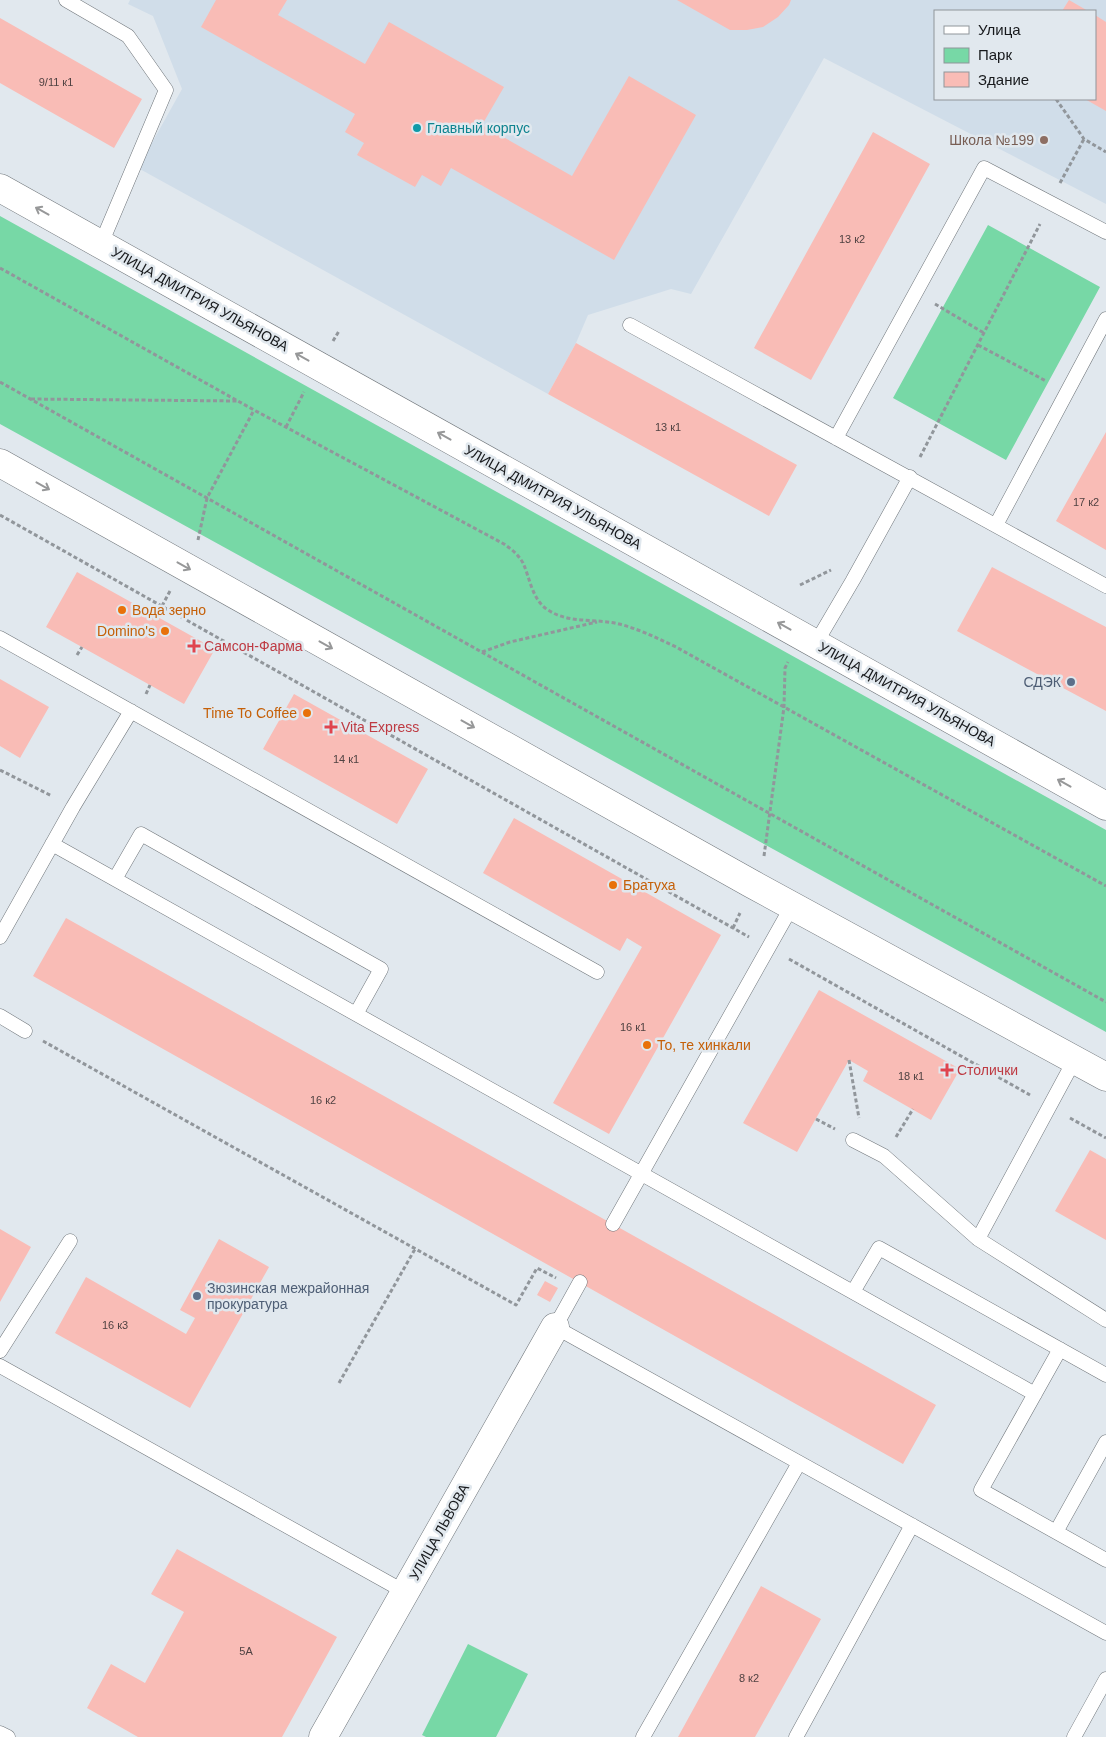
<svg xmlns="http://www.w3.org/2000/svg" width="1106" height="1737" viewBox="0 0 1106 1737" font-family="Arial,sans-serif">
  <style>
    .built { fill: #d0dde9; fill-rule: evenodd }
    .green { fill: #77d8a6 }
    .building { fill: #f9bcb6 }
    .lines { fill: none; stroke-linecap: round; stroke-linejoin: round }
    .lane-casing { stroke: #70767b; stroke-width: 15 }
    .street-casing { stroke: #70767b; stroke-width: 29 }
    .secondary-casing { stroke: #70767b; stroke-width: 29 }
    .path { stroke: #91969b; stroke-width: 3; stroke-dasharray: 4 2.5; stroke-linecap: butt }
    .lane { stroke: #fff; stroke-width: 14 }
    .street { stroke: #fff; stroke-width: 28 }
    .secondary { stroke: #fff; stroke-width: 28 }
    .oneway { stroke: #979899 }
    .culture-dot { fill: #0f9aa8; stroke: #e1e8ee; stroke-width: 2 }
    .education-dot { fill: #8d6e63; stroke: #e1e8ee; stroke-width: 2 }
    .food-dot { fill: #e8710a; stroke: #e1e8ee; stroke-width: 2 }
    .health-dot { fill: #e0444e; stroke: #e1e8ee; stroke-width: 2 }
    .service-dot { fill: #5c6f8a; stroke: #e1e8ee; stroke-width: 2 }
    .labels { text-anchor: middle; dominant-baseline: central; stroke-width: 5; stroke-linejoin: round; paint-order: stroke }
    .number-label { font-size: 11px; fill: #504242 }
    .culture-label { font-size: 14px; fill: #0d838f; stroke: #e1e8ee; text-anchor: start }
    .education-label { font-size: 14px; fill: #785e54; stroke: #e1e8ee; text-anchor: end }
    .street-label { font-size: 14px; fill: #17191c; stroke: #e1e8ee }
    .food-label { font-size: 14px; fill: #c56008; stroke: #e1e8ee; text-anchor: start }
    .health-label { font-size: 14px; fill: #be3a42; stroke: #e1e8ee; text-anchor: start }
    .service-label { font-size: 14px; fill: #4e5e75; stroke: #e1e8ee; text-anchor: end }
  </style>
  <rect width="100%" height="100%" fill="#e1e8ee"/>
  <path class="built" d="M130 0H1106V204L824 58 691 294 671 289 588 315 576 343 548 394 138 168 182 89 153 16 128 4ZM935 11H1095V99H935Z"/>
  <path class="green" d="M0 216 1106 830V1032L0 424Z
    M988 225 1100 287 1006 460 893 398Z
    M468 1644 528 1674 496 1737H426L422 1735Z"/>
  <path class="building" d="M216 0H287L278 15 365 64 389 22 504 87 482 125 572 176 629 76 696 115 614 260 451 168 441 186 422 175 415 187 357 155 364 143 345 132 355 114 201 27Z
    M677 0H791L789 5 778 17 763 27 747 30H730Z
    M1069 0 1088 11H1062Z
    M1095 15 1106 22V111L1085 99H1095Z
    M0 18 142 99 114 148 0 83Z
    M873 132 930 164 811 380 754 348Z
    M576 343 797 465 769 516 548 394Z
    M1106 432V550L1056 521Z
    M992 567 1106 627V711L957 631Z
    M77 572 215 649 184 704 46 627Z
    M0 679 49 707 20 758 0 746Z
    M294 694 428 769 397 824 263 749Z
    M514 818 721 935 609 1134 553 1103 642 947 627 938 620 951 483 873Z
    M66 918 936 1405 903 1464 33 976Z
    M819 990 960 1069 931 1120 863 1081 868 1071 849 1060 797 1152 743 1123Z
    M1090 1150 1106 1159V1240L1055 1211Z
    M0 1229 31 1247 0 1302Z
    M219 1239 269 1267 190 1408 55 1333 86 1277 186 1334 195 1318 180 1310Z
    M545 1281 558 1288 550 1302 537 1295Z
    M177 1549 337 1637 282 1737H138L87 1708 111 1664 145 1683 184 1612 151 1594Z
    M761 1586 821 1619 755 1737H678Z"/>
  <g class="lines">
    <defs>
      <path id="lane" d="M66 0 128 36 166 90 101 244
        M630 325 1106 586
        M836 438 984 168 1106 232
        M996 525 1106 319
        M0 638 597 972
        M816 643 853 580 910 477
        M52 844 1035 1394
        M115 879 141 834 381 969 356 1014
        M0 937 73 807 131 711
        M0 1016 25 1031
        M853 1140 884 1156 978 1239 1106 1320
        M613 1224 792 906
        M978 1239 1075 1059
        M580 1282 555 1327 1106 1633
        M853 1292 879 1248 1106 1375
        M1060 1349 981 1490 1106 1560
        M0 1351 70 1241
        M0 1366 405 1592
        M1056 1532 1106 1442
        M0 1733 8 1737
        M643 1737 799 1463
        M796 1737 912 1525
        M1074 1737 1106 1679"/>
      <path id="street" d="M323 1737 555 1327"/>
      <path id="secondary" d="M0 188 1106 806
        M0 463 752 884 1106 1077"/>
    </defs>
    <use href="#lane" class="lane-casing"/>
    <use href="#street" class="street-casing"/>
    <use href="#secondary" class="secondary-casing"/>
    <path class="path" d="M1056 99 1084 139 1106 152
      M1060 183 1084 139
      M0 268 254 410 504 544C511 549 518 554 523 563 530 578 532 600 548 610 569 624 595 618 619 624 639 629 657 638 676 647L1106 886
      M935 304 984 333
      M333 341 339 331
      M978 345 1046 381
      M0 382 1106 1002
      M31 399 238 401
      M286 427 304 392
      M920 457 1040 224
      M0 515 749 937
      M198 540 207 498 254 410
      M800 585 831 570
      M162 606 170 591
      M482 652 510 642 597 622
      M77 655 82 647
      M146 694 150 685
      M0 770 52 796
      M764 856 784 707 785 668 788 662
      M733 928 740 913
      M789 959 1030 1095
      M43 1041 516 1305 537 1268 556 1278
      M849 1060 859 1118
      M1070 1118 1106 1138
      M816 1119 835 1129
      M896 1137 913 1109
      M339 1383 415 1249"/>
    <use href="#lane" class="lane"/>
    <use href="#street" class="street"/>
    <use href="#secondary" class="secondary"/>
  </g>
  <defs><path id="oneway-shaft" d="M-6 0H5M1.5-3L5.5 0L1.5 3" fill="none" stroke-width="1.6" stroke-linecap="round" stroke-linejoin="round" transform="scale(1.25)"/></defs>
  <g class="oneway">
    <use href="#oneway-shaft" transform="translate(42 211) rotate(-151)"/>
    <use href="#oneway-shaft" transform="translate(302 357) rotate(-151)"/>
    <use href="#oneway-shaft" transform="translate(444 436) rotate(-151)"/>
    <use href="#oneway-shaft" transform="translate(43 486) rotate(29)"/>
    <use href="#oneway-shaft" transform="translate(184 566) rotate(29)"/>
    <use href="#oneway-shaft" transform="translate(784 626) rotate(-151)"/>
    <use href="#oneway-shaft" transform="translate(326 645) rotate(29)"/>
    <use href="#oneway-shaft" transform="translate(468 724) rotate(29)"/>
    <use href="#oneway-shaft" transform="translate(1064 783) rotate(-151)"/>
  </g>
  <circle class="culture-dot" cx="417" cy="128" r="5"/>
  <circle class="education-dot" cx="1044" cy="140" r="5"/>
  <g class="food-dot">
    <circle cx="122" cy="610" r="5"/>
    <circle cx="165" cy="631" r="5"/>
    <circle cx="307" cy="713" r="5"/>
    <circle cx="613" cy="885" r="5"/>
    <circle cx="647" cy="1045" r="5"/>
  </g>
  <g class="health-dot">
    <path d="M191.5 638.5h5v5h5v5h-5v5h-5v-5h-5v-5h5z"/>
    <path d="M328.5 719.5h5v5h5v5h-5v5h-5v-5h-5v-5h5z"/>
    <path d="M944.5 1062.5h5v5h5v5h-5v5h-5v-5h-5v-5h5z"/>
  </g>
  <g class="service-dot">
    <circle cx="1071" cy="682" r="5"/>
    <circle cx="197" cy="1296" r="5"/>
  </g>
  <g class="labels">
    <g class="number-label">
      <text x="56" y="82">9/11 к1</text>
      <text x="852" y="239">13 к2</text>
      <text x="668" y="427">13 к1</text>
      <text x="1086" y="502">17 к2</text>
      <text x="346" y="759">14 к1</text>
      <text x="633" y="1027">16 к1</text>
      <text x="911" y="1076">18 к1</text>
      <text x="323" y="1100">16 к2</text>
      <text x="115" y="1325">16 к3</text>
      <text x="246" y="1651">5А</text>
      <text x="749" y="1678">8 к2</text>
    </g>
    <g class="culture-label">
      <text x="427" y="128">Главный корпус</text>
    </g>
    <g class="education-label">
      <text x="1034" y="140">Школа №199</text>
    </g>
    <g class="street-label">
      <text transform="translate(200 299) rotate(29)">УЛИЦА ДМИТРИЯ УЛЬЯНОВА</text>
      <text transform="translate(553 497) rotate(29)">УЛИЦА ДМИТРИЯ УЛЬЯНОВА</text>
      <text transform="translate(907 694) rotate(29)">УЛИЦА ДМИТРИЯ УЛЬЯНОВА</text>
      <text transform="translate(439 1532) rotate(-61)">УЛИЦА ЛЬВОВА</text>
    </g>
    <g class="food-label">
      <text x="132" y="610">Вода зерно</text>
      <text x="155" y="631" text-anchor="end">Domino's</text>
      <text x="297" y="713" text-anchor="end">Time To Coffee</text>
      <text x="623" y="885">Братуха</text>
      <text x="657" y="1045">То, те хинкали</text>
    </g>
    <g class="health-label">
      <text x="204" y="646">Самсон-Фарма</text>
      <text x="341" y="727">Vita Express</text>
      <text x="957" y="1070">Столички</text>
    </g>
    <g class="service-label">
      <text x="1061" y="682">СДЭК</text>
      <text x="207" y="1288" text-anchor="start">Зюзинская межрайонная<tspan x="207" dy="16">прокуратура</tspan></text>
    </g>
  </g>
  <rect x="934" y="10" width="162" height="90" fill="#e1e8ee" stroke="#90959a"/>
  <rect x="944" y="26" width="25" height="8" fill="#ffffff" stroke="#90959a"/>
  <text x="978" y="35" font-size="15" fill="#17191c">Улица</text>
  <rect x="944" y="48" width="25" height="15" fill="#77d8a6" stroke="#90959a"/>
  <text x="978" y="60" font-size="15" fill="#17191c">Парк</text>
  <rect x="944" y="72" width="25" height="15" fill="#f9bcb6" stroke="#90959a"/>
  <text x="978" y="85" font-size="15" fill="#17191c">Здание</text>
</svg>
